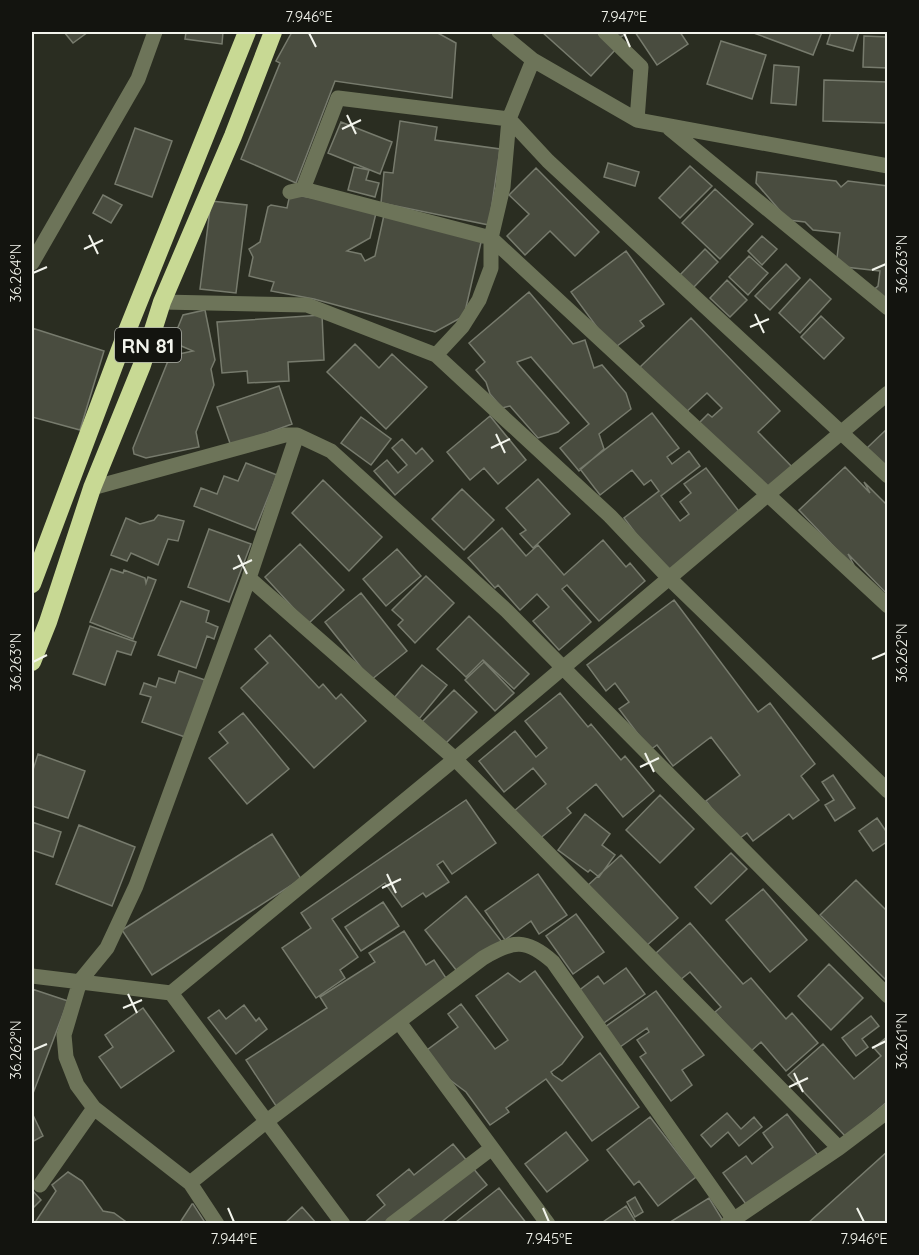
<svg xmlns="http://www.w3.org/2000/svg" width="919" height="1255" viewBox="0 0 919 1255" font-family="Quicksand,sans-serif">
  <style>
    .building { fill: #494c3f; stroke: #777b6d; stroke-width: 1.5 }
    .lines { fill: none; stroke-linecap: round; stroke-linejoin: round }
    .minor { stroke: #6d7459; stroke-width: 15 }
    .highway { stroke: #c8d994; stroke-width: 18 }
    .ticks { fill: none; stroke: #f2f4ec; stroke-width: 2 }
    .labels { text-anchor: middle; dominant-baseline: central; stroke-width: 6; stroke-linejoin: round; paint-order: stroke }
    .shield { fill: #13140f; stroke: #afb1aa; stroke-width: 1.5 }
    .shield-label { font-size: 20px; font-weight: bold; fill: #f2f4ec }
    .neatline { fill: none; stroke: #f2f4ec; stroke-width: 2 }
    .ticks-label { font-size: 15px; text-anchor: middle; fill: #f2f4ec }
  </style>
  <rect width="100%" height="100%" fill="#2a2d21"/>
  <path class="building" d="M64 32H88L73 43Z
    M186 32H223L222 44 185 39Z
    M292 32H436L456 43 452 98 335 81 296 183 241 159 280 63 276 61Z
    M542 32H597L616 49 591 76Z
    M610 32H629L616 40Z
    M635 32H680L688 44 657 65Z
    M751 32H822L813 55Z
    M831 32H859L853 51 827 44Z
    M864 36 888 37V68L863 67Z
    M721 41 766 55 752 99 707 84Z
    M774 65 799 67 796 105 771 103Z
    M824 80 888 82V123L823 121Z
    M400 121 437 127 435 140 500 149 489 225 381 203 384 172 393 173Z
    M341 122 392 142 380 174 328 153Z
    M135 128 172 141 152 197 115 184Z
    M608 163 639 172 635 186 604 177Z
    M690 166 712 186 680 218 659 198Z
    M354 167 369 170 366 180 379 183 375 197 348 190Z
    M536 168 599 232 575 256 550 231 525 255 507 236 529 214 509 195Z
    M757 172 836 181 841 187 848 181 888 186V308L870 293 878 286 880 271 836 266 840 233 813 230 805 222 788 220 756 183Z
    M715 189 753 224 720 259 682 223Z
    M290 194 377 209 370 238 347 251 361 254 365 261 375 256 384 215 482 238 464 316 435 332 314 299 271 291 274 282 249 276 253 257 249 249 260 242 268 207 271 205 287 208Z
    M103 195 122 205 111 223 93 213Z
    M211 201 247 205 236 293 200 289Z
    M762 236 777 249 762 265 748 251Z
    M705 249 718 262 692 289 678 277Z
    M626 251 664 304 640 321 644 326 613 349 571 292Z
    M749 256 768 273 748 295 729 277Z
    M786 264 800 278 770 310 755 296Z
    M810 279 831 299 800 333 779 313Z
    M727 280 747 300 730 317 710 298Z
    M529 292 573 344 585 340 594 368 602 365 626 393 631 409 599 434 604 449 579 471 560 448 589 424 531 357 517 362 518 364 569 423 558 432 538 438 510 406 502 408 490 394 486 382 476 370 485 362 469 343Z
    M205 310 215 360 211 369 214 385 196 432 199 447 146 458 134 454 133 448 170 356 193 351 172 342 183 315Z
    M322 315 324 360 288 362 289 381 248 383 247 371 222 373 217 322Z
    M821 316 844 338 824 359 801 337Z
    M691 318 780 411 758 432 797 472 771 498 699 423 708 414 712 417 722 408 707 393 684 414 639 368Z
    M32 328 104 351 80 430 32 417Z
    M355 344 379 368 392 354 427 387 386 429 327 372Z
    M279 386 292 424 231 446 217 407Z
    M652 413 679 448 667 457 672 464 689 451 700 466 661 496 680 521 689 514 680 502 691 493 684 484 706 468 744 518 668 576 624 518 659 491 651 480 644 485 632 470 600 495 580 469Z
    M490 416 526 460 498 484 484 468 470 480 447 452Z
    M361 417 391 439 371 465 341 443Z
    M888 428V468L867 448Z
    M402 439 416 454 422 448 433 461 395 495 374 471 387 460 398 473 407 465 392 448Z
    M246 463 277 475 255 530 194 506 201 488 217 494 224 476 238 481Z
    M845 467 870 493 864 482 888 506V595L848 554 857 571 799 510Z
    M538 479 570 514 533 548 520 534 526 530 506 508Z
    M323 480 382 537 349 571 292 513Z
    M462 489 494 520 464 550 432 519Z
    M158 515 184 521 178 541 168 539 158 565 131 553 127 561 111 555 126 518 140 524 154 520Z
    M502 528 526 556 538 545 564 575 603 540 626 567 630 563 645 581 599 621 567 585 562 589 591 622 559 650 533 621 549 607 537 594 520 610 498 585 495 588 468 558Z
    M209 529 251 544 229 602 188 587Z
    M300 544 344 590 308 624 265 577Z
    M397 549 421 576 386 606 363 579Z
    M111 569 123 573 124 570 145 578 146 583 148 577 156 580 133 639 90 622Z
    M426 576 454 603 415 643 398 625 403 620 392 610Z
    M361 593 407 651 371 680 325 622Z
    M674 600 758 712 770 703 815 764 801 776 819 800 793 819 789 814 753 841 747 833 736 841 706 801 740 775 711 737 673 766 657 745 650 750 619 709 629 702 615 683 606 691 587 665Z
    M181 601 209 611 206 622 218 627 214 639 207 636 196 668 158 655Z
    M469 616 529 674 514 689 483 660 466 677 437 649Z
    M90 626 136 642 131 655 117 651 105 685 73 674Z
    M270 635 319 688 323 684 336 699 341 694 366 721 314 768 241 688 268 663 255 649Z
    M484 662 514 693 495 711 465 680Z
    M422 665 447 685 419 719 394 698Z
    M179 671 205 680 185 737 142 722 151 697 140 694 144 683 156 687 159 678 175 683Z
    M454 690 477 712 445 744 422 722Z
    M560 693 588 727 591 724 621 760 625 756 654 791 623 817 596 784 567 808 571 813 538 840 514 811 546 784 533 768 504 792 479 761 515 731 536 757 547 748 525 721Z
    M243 713 289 769 247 804 209 758 228 743 219 732Z
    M38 754 85 771 68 818 32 806V773Z
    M833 775 855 808 835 821 825 805 834 800 822 782Z
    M660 795 694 829 660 863 626 830Z
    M466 800 496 843 452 874 443 861 437 865 449 882 426 897 423 893 402 907 385 883 332 919 358 957 340 970 345 978 316 998 282 948 311 928 301 913Z
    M585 814 610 834 602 845 615 855 599 877 590 870 588 872 558 850Z
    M877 818 888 834V841L873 851 859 831Z
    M32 822 61 832 53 857 32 850Z
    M79 825 135 847 112 906 56 884Z
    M272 834 301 879 152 975 122 930Z
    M731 853 747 869 711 904 695 887Z
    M621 855 678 918 645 947 586 887Z
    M538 874 567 915 539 934 531 921 505 940 485 911Z
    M856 880 888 912V982L820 915Z
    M763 889 807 940 770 972 726 920Z
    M466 896 502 942 460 975 425 930Z
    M383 902 399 926 361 951 345 927Z
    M576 914 604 952 573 974 546 936Z
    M690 923 743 984 751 978 786 1019 792 1013 818 1043 786 1071 761 1042 750 1052 715 1012 721 1007 690 972 680 980 656 953Z
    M404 931 426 965 434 960 446 978 278 1109 246 1060 327 1008 320 997 375 962 369 953Z
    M829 964 863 998 831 1030 798 996Z
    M626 968 645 994 601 1025 577 992 598 976 604 984Z
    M535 971 583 1037 562 1064 551 1072 553 1075 562 1081 600 1053 639 1107 592 1141 546 1079 506 1108 509 1112 490 1125 466 1092 446 1077 427 1050 458 1027 448 1014 461 1004 495 1049 508 1040 476 996 508 973 520 982Z
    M32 989 68 1001 32 1096Z
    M656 991 704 1055 682 1070 692 1085 671 1101 640 1057 646 1053 637 1040 649 1032 647 1028 620 1047 605 1027Z
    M244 1005 256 1021 259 1018 267 1029 236 1054 208 1018 219 1010 226 1019Z
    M143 1008 174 1051 121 1088 99 1057 113 1047 105 1035Z
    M871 1016 879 1026 862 1039 868 1047 856 1056 842 1038Z
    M888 1036V1101L846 1137 788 1075 823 1044 854 1079 881 1056 874 1048Z
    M32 1113 43 1136 32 1142Z
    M727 1113 741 1129 754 1117 762 1127 739 1146 728 1132 711 1147 701 1135Z
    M787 1114 820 1158 751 1211 723 1173 746 1156 752 1164 773 1147 763 1133Z
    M650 1117 696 1177 658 1206 639 1181 634 1185 607 1150Z
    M566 1132 588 1160 547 1192 525 1164Z
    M453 1144 487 1185 439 1224H363L385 1205 377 1195 409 1169 414 1175Z
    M888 1151V1224H807Z
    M68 1172 82 1181 103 1211 114 1213 129 1224H34L56 1191 52 1185Z
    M499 1188 527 1224H458L456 1222Z
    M32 1190 41 1200 32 1209Z
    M635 1197 643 1212 635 1217 627 1202Z
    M709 1198 725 1224H667Z
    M192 1204H193L206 1224H179Z
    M626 1206 637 1224H600Z
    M302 1207 317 1224H284Z"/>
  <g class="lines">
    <path class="minor" d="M499 32 533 60 637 120 888 166
      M605 32 641 67 637 120
      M670 129 888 308
      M303 189 338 98 509 119 548 161 888 476
      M290 192 303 189 491 238 888 606
      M32 263 138 79 155 32
      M162 302 307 305 436 355 610 516 669 578 888 791
      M436 355 462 327 479 300 491 268V238L503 187 509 119 533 60
      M92 488 285 435H297L331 451 507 611 888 996
      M249 578 455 759 839 1148
      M32 976 171 993 455 759 888 393
      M171 993 343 1224
      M399 1022 548 1224
      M94 1108 190 1183 217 1224
      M190 1183 267 1121 483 958C513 940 526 938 553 962L737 1224
      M40 1185 94 1108 77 1085 66 1057 64 1035 80 981 107 948 136 886 249 578 297 435
      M392 1224 492 1148
      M727 1224 839 1148 888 1111"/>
    <path class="highway" d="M32 584 127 331 247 32
      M32 662 48 622 92 488 142 365 162 302 233 136 273 32"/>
  </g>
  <path class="ticks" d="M309 33 316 47M624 33 630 47M347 115 356 134M342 129 361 120M89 235 98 254M84 249 103 240M872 270 886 264M33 273 47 267M755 314 764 333M750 327 769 319M496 434 505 453M491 448 510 439M238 555 247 574M233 569 252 560M872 659 886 653M33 662 47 655M645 753 654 772M640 767 659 758M387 874 396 893M382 888 401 879M128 994 137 1013M123 1008 142 1000M872 1048 886 1041M33 1050 47 1044M794 1073 803 1092M789 1087 808 1078M228 1208 234 1222M543 1208 549 1222M857 1208 864 1222"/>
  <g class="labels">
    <rect class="shield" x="115" y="328" width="66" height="34" rx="4.5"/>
    <g class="shield-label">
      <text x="148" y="345">RN 81</text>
    </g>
  </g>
  <rect width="919" height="1255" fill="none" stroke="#13140f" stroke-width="66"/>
  <rect x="33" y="33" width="853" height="1189" class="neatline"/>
  <g class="ticks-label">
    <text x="309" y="22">7.946°E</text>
    <text x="624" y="22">7.947°E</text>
    <text transform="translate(902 264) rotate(-90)" y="5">36.263°N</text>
    <text transform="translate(16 273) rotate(-90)" y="5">36.264°N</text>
    <text transform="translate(902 653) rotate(-90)" y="5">36.262°N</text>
    <text transform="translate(16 662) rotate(-90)" y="5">36.263°N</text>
    <text transform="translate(902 1041) rotate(-90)" y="5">36.261°N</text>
    <text transform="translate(16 1050) rotate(-90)" y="5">36.262°N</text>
    <text x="234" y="1244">7.944°E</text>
    <text x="549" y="1244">7.945°E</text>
    <text x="864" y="1244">7.946°E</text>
  </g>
</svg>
